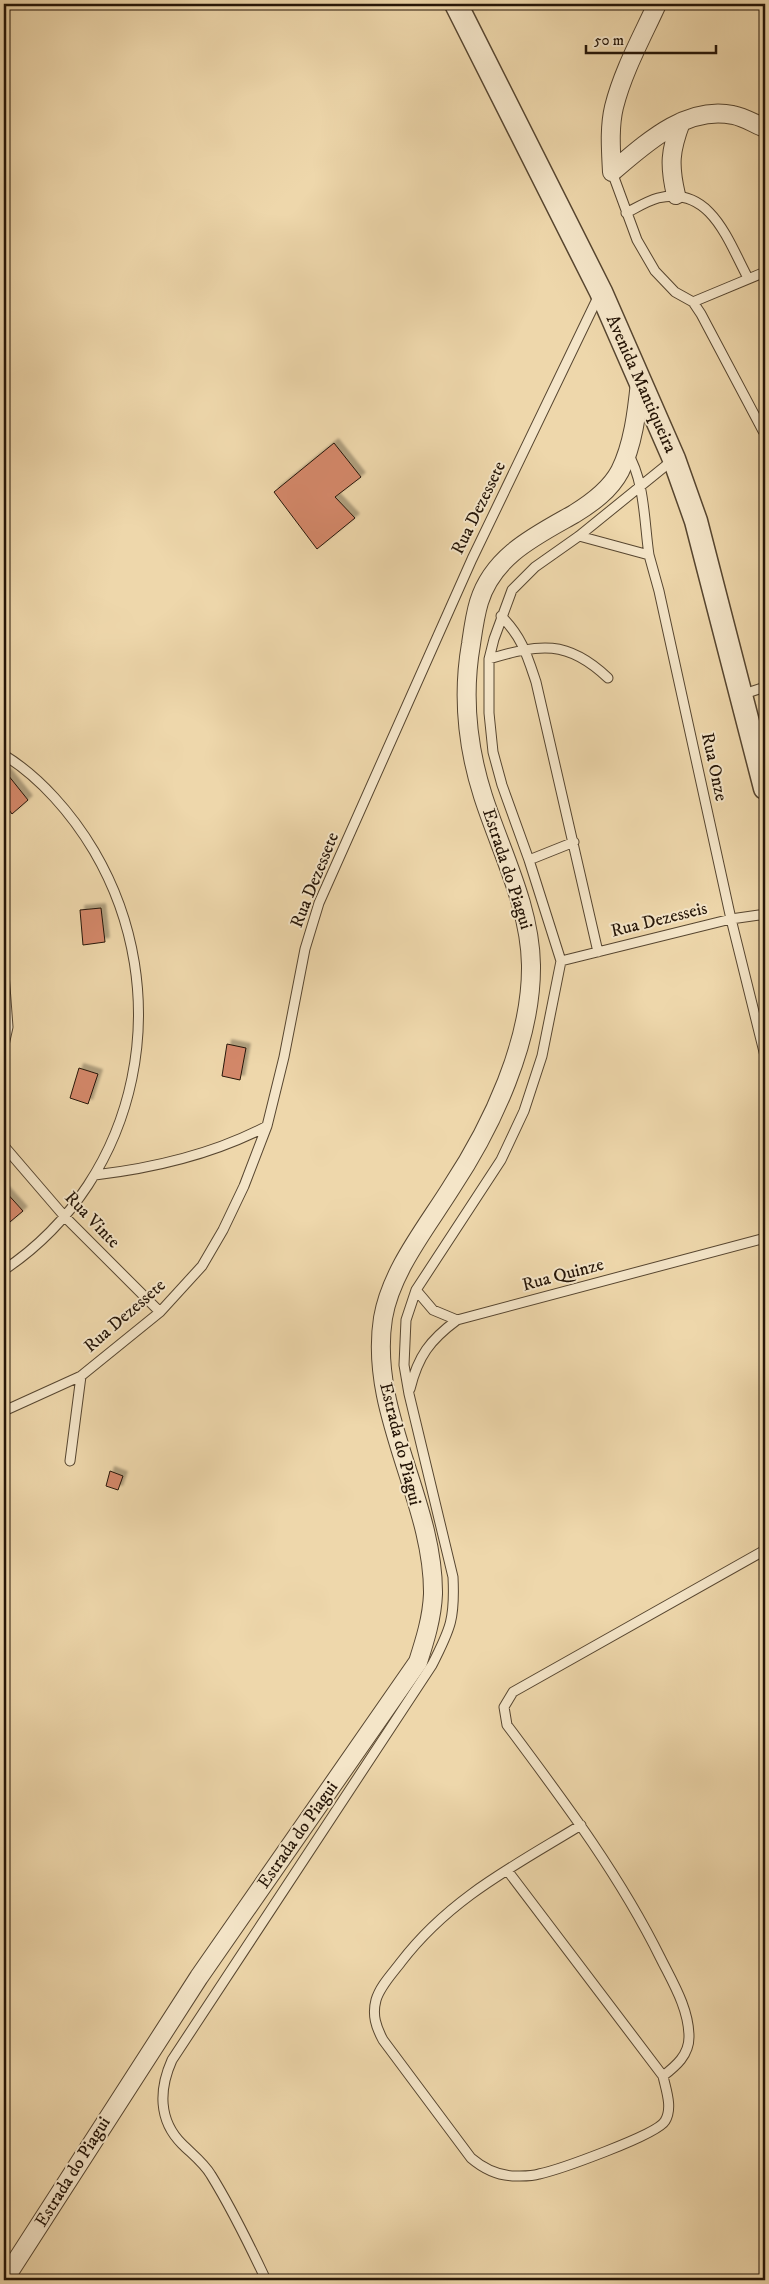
<svg xmlns="http://www.w3.org/2000/svg" width="769" height="2284" viewBox="0 0 769 2284" font-family="'IM FELL DW Pica',serif">
  <style>
    .building { fill: #d4886a; stroke: #251507; filter: url(#shadow) }
    .lines { fill: none; stroke-linecap: round; stroke-linejoin: round }
    .service-casing { stroke: #574630; stroke-width: 11 }
    .minor-casing { stroke: #574630; stroke-width: 20 }
    .tertiary-casing { stroke: #574630; stroke-width: 25 }
    .service { stroke: #f4e5c8; stroke-width: 9 }
    .minor { stroke: #f4e5c8; stroke-width: 18 }
    .tertiary { stroke: #f4e5c8; stroke-width: 22 }
    .labels { text-anchor: middle; dominant-baseline: central; stroke-width: 4; stroke-linejoin: round; paint-order: stroke }
    .street-label { font-size: 18px; fill: #251507; stroke: #f4e5c8 }
  </style>
  <defs>
    <filter id="shadow"><feDropShadow dx="4.5" dy="-4.5" stdDeviation="1" flood-color="#0004"/></filter>
  </defs>
  <rect width="100%" height="100%" fill="#eed7ab"/>
  <filter id="stains"><feTurbulence type="fractalNoise" baseFrequency=".004" numOctaves="4"/><feColorMatrix values="0 0 0 0 .2 0 0 0 0 .09 0 0 0 0 .02 0 0 0 .5 -.17"/></filter>
  <radialGradient id="worn" r=".72"><stop offset=".6" stop-color="#630" stop-opacity="0"/><stop offset="1" stop-color="#630" stop-opacity=".3"/></radialGradient>
  <path class="building" d="M334 443 361 477 335 497 355 518 317 549 274 492Z
    M4 770 28 800 12 814 4 803Z
    M101 908 105 942 83 945 80 910Z
    M227 1044 246 1048 240 1080 222 1076Z
    M79 1068 98 1074 88 1104 70 1098Z
    M4 1190 23 1211 4 1227Z
    M110 1471 123 1476 118 1490 106 1486Z"/>
  <g class="lines">
    <defs>
      <path id="service" d="M612 172 637 240 655 271 675 292 693 302 701 314 763 431H765
        M626 213C636 208 647 201 658 198 711 185 728 241 748 278
        M693 302 765 272
        M627 452C645 481 644 521 649 555
        M579 536 649 555 659 591 731 919 765 1056
        M501 616C522 637 527 655 536 682L598 952
        M489 659C540 644 567 639 608 678
        M741 695 765 687
        M4 755C40 777 72 814 94 851 177 992 142 1177 4 1270
        M529 860 574 842
        M561 961 731 919 759 915 765 916
        M4 973 8 1027 4 1045
        M4 1146 65 1217 160 1312
        M95 1175C154 1168 214 1154 267 1126
        M416 1290 433 1310 457 1320
        M410 1389C418 1356 430 1340 457 1320L765 1238
        M4 1411 81 1376 160 1312 202 1266 223 1230 244 1186 267 1126 284 1057 305 949 319 903 472 559 599 295
        M70 1461 81 1376
        M507 1870 663 2076C666 2090 673 2108 665 2121 657 2135 558 2170 539 2174 533 2176 526 2176 520 2176 501 2177 485 2170 471 2158L383 2040C376 2027 372 2015 376 2000 380 1986 392 1974 401 1962 450 1898 514 1866 581 1825
        M663 2076C676 2066 689 2055 689 2037 689 2009 673 1983 661 1959 619 1874 563 1800 507 1725L504 1707 513 1692 765 1550
        M266 2280C249 2244 232 2209 211 2175 204 2163 192 2154 182 2144 158 2120 159 2089 172 2060L432 1665C451 1628 455 1618 453 1577L409 1394 404 1365 406 1320 416 1290 501 1160 524 1111 542 1056 561 961 529 860 502 785 493 752 489 713V659L494 639 512 590 535 567 579 536 674 459"/>
      <path id="minor" d="M612 172C611 151 609 128 614 107 623 71 642 37 657 4
        M612 172C645 144 686 105 733 115 744 117 755 124 765 128
        M676 195C669 165 670 151 681 122
        M4 2280 199 1977 418 1662C425 1640 432 1618 433 1594 434 1501 368 1413 383 1318 391 1271 426 1228 451 1188 492 1126 532 1041 531 965 530 906 501 852 483 796 467 746 462 696 471 644 473 630 475 615 479 602 493 556 535 536 574 514 592 503 610 490 620 471 633 445 637 412 640 382"/>
      <path id="tertiary" d="M456 4 601 292 674 459 696 521 765 788"/>
    </defs>
    <use href="#service" class="service-casing"/>
    <use href="#minor" class="minor-casing"/>
    <use href="#tertiary" class="tertiary-casing"/>
    <use href="#service" class="service"/>
    <use href="#minor" class="minor"/>
    <use href="#tertiary" class="tertiary"/>
  </g>
  <g class="labels">
    <g class="street-label">
      <text transform="translate(641 384) rotate(66)">Avenida Mantiqueira</text>
      <text transform="translate(479 508) rotate(-64)">Rua Dezessete</text>
      <text transform="translate(714 767) rotate(78)">Rua Onze</text>
      <text transform="translate(507 869) rotate(72)">Estrada do Piagui</text>
      <text transform="translate(315 880) rotate(-68)">Rua Dezessete</text>
      <text transform="translate(659 920) rotate(-14)">Rua Dezesseis</text>
      <text transform="translate(92 1220) rotate(46)">Rua Vinte</text>
      <text transform="translate(563 1275) rotate(-15)">Rua Quinze</text>
      <text transform="translate(125 1316) rotate(-41)">Rua Dezessete</text>
      <text transform="translate(400 1444) rotate(76)">Estrada do Piagui</text>
      <text transform="translate(298 1835) rotate(-55)">Estrada do Piagui</text>
      <text transform="translate(73 2172) rotate(-58)">Estrada do Piagui</text>
    </g>
  </g>
  <rect width="769" height="2284" fill="none" stroke="#eed7ab" stroke-width="20"/>
  <rect x="5" y="5" width="759" height="2274" fill="none" stroke="#251507" stroke-width="2.5"/>
  <rect x="10" y="10" width="749" height="2264" fill="none" stroke="#251507"/>
  <path d="M586 45v8h130v-8" fill="none" stroke="#251507" stroke-width="2.5"/>
  <text x="594" y="45" font-size="15" fill="#251507" stroke="#f4e5c8" stroke-width="4" paint-order="stroke">50 m</text>
  <rect width="100%" height="100%" filter="url(#stains)"/>
  <rect width="100%" height="100%" fill="url(#worn)"/>
</svg>
